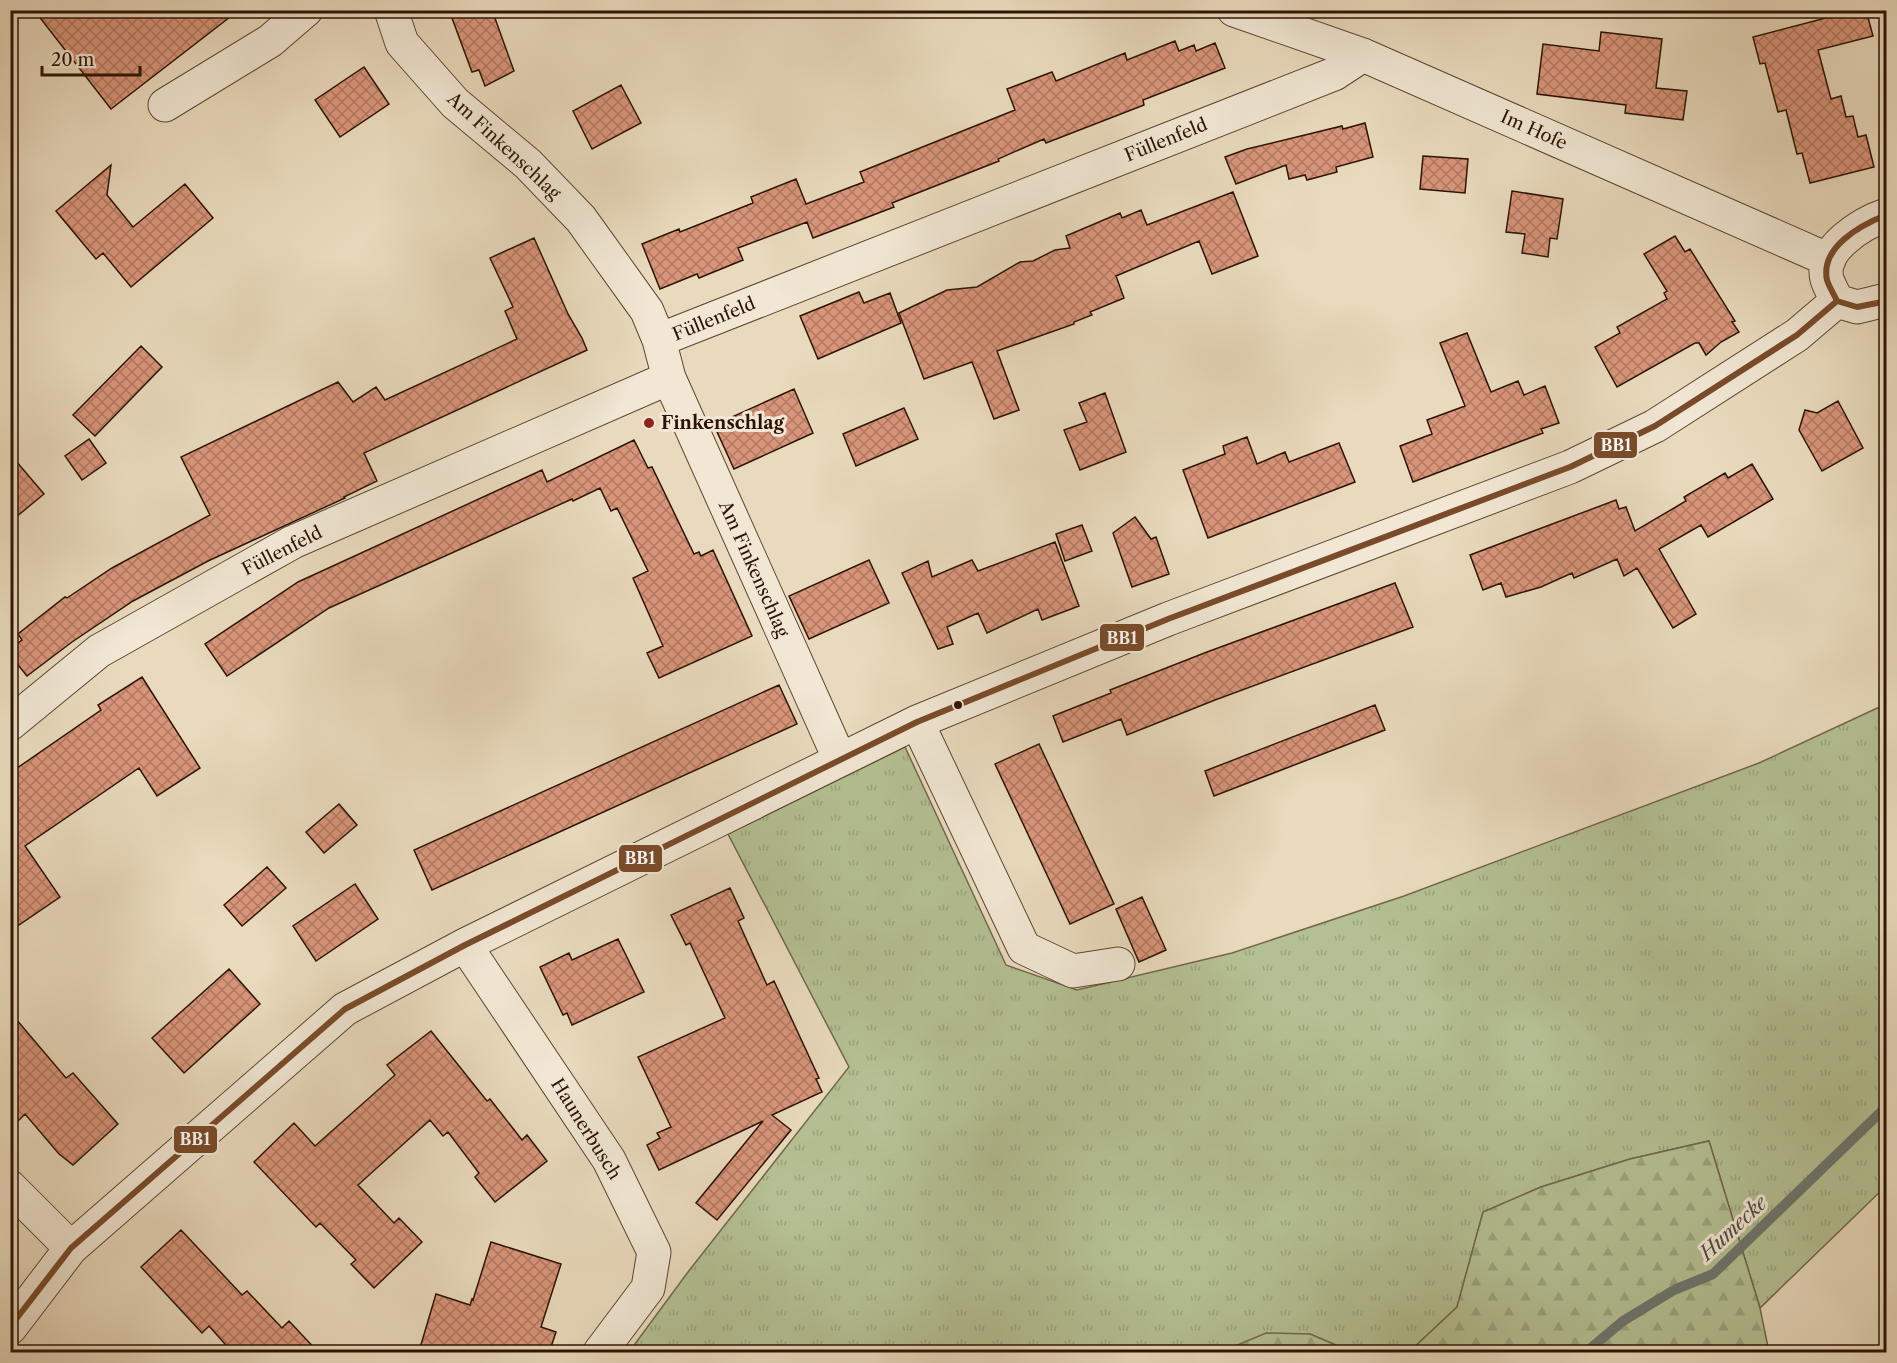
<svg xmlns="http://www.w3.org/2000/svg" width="1897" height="1363" viewBox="0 0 1897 1363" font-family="'Libre Caslon Text',serif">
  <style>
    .grass { fill: url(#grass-tufts); stroke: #706a4c; stroke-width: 1.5 }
    .forest { fill: url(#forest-firs); stroke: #706a4c; stroke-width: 1.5 }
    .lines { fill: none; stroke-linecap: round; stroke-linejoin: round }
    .stream { stroke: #6d7770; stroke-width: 10 }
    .building { fill: url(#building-cross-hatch); stroke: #2c1404; stroke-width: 1.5 }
    .minor-casing { stroke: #5b4632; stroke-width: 35 }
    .minor { stroke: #f1e7d4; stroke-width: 33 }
    .bus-1-casing { stroke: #f1e7d4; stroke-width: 10 }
    .bus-1 { stroke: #7a4b2a; stroke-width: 6 }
    .poi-dot { fill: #8f2418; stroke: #f1e7d4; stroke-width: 2 }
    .bus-dot { fill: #2c1404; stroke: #f1e7d4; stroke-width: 2 }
    .labels { text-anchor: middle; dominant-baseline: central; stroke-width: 6; stroke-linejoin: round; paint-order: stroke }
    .street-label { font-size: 18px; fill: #2c1404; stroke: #f1e7d4 }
    .poi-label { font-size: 18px; font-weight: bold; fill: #2c1404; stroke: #f1e7d4; text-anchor: start }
    .water-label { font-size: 20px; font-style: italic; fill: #524e43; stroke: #f1e7d4 }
    .line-badge { stroke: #f1e7d4; stroke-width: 2 }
    .badge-label { font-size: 16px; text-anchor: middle; font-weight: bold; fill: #fff }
  </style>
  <defs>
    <pattern id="grass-tufts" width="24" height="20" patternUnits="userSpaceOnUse" patternTransform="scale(1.5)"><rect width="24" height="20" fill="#b4c093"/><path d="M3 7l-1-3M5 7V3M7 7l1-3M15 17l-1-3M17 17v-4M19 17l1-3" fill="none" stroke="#9ba47d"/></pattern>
    <pattern id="forest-firs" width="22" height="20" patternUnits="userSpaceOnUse" patternTransform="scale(1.5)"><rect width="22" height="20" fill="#b4c093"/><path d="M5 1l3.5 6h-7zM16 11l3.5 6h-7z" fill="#9ba47d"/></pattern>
    <pattern id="building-cross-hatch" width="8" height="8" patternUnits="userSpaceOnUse" patternTransform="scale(1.5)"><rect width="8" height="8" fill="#d9957a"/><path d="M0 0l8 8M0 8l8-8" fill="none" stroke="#b07862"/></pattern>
  </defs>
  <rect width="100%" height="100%" fill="#e9dabd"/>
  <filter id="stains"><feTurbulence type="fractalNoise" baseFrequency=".00333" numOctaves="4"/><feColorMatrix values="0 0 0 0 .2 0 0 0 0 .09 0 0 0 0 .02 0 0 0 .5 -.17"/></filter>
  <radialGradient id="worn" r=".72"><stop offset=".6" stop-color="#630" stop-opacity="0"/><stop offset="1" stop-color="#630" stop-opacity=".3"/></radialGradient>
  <path class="grass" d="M1886 704V1186L1760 1308 1709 1141 1630 1159 1541 1187 1483 1212 1457 1307 1409 1352H1352L1310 1334 1221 1352H629L688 1272 849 1067 728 834 905 747 1006 965 1077 990 1232 953 1404 896 1759 763Z"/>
  <path class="forest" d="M1709 1141 1760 1308 1769 1352H1221L1266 1333 1310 1334 1352 1352H1409L1457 1307 1483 1212 1541 1187 1630 1159Z"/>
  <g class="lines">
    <path class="stream" d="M1586 1352 1623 1321 1674 1290 1713 1274 1886 1107"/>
  </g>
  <path class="building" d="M34 10H239L111 109Z
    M449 10H492L514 71 485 86 479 70 472 72Z
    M1856 10H1866L1873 36 1818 50 1831 99 1841 96 1846 117 1853 116 1858 137 1866 135 1874 167 1810 183 1802 153 1797 154 1786 110 1778 112 1765 63 1760 64 1753 37Z
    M1601 32 1662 39 1656 88 1687 91 1683 120 1625 113 1626 105 1537 94 1543 44 1599 51Z
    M1175 41 1179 51 1194 45 1196 51 1215 43 1225 68 1143 100 1144 105 1046 143 1044 139 998 159 999 161 892 203 894 207 813 238 807 222 738 248 743 260 699 278 697 274 660 289 642 244 679 229 680 232 753 203 751 197 796 179 806 204 864 182 860 172 1015 110 1007 89 1052 72 1056 81 1125 53 1127 60Z
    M364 67 389 104 340 137 315 100Z
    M621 85 641 123 592 149 573 111Z
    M1365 123 1373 157 1336 167 1337 172 1307 180 1305 175 1289 179 1286 165 1236 184 1225 157 1247 149 1342 126 1343 129Z
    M1423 156 1468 159 1465 193 1420 189Z
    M111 165 107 195 133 227 185 184 213 218 131 287 103 253 96 259 56 211Z
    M1512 191 1563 199 1557 239 1550 238 1548 257 1522 253 1525 234 1506 232Z
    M1233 192 1258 256 1212 274 1199 241 1116 276 1124 298 1090 312 1092 315 1074 322V324L997 351 1019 410 994 419 972 362 924 379 899 313 947 290 977 287 1020 262 1033 261 1055 250 1070 248 1066 236 1120 213 1122 218 1141 210 1147 225Z
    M1675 236 1685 252 1690 249 1735 321 1732 322 1739 332 1721 342 1706 355 1699 343H1695L1617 387 1595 347 1620 333 1617 327 1667 299 1664 293 1667 291 1644 254Z
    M534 238 568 314 582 338 587 350 364 453 377 481 344 497 345 498 208 561 133 601 72 642 27 676 10 655V649L22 640 18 634 65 597 67 598 112 568 210 515 181 457 338 382 353 402 376 387 385 400 517 339 505 311 513 307 490 258Z
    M859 292 864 303 890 293 901 323 818 359 800 316Z
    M1467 333 1491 392 1518 381 1524 395 1545 386 1559 423 1541 429 1543 433 1413 482 1400 446 1432 434 1427 420 1465 406 1440 343Z
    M141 346 162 367 95 436 73 415Z
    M794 389 813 433 734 469 714 425Z
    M1105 393 1126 452 1080 470 1064 430 1087 422 1079 403Z
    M1838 401 1863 448 1822 471 1799 430 1805 410 1817 413Z
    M904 408 918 439 856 466 843 434Z
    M1247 437 1257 464 1285 452 1289 462 1339 443 1355 482 1208 538 1183 470 1225 454 1223 446Z
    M89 439 106 463 82 480 65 456Z
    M634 440 648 468 652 467 694 554 699 552 701 556 713 550 752 636 659 678 647 653 663 646 633 578 648 571 617 508 611 511 600 488 573 501 572 499 329 608 227 676 205 644 298 582 542 470 547 482Z
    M10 454 44 494 10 522Z
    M1752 464 1773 499 1708 537 1701 525 1659 549 1696 614 1673 628 1637 568 1624 576 1617 559 1574 578 1572 573 1541 587 1506 597 1501 583 1483 590 1470 555 1616 500 1619 509 1626 507 1635 531 1686 501 1684 497 1725 473 1728 478Z
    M1135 517 1151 539 1156 537 1169 574 1132 587 1113 533Z
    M1082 525 1092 551 1065 561 1056 534Z
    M1055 542 1079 606 1042 620 1038 609 987 633 978 613 947 627 953 644 938 649 902 573 928 561 932 577 972 560 978 571Z
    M869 560 889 603 809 639 789 596Z
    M1395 583 1413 627 1215 700 1127 735 1121 719 1063 742 1053 716 1111 693 1110 690 1207 652Z
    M142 677 200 768 157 796 139 768 25 846 60 897 10 931V773L101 710 98 705Z
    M779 685 797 724 432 890 414 850Z
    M1375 705 1385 730 1214 796 1205 771Z
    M1039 744 1114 904 1070 924 995 764Z
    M339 804 357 825 324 853 306 832Z
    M267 867 286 888 242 926 224 905Z
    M355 884 378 919 316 961 293 926Z
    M730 888 744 918 738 921 767 985 774 981 819 1078 816 1079 822 1092 772 1115 791 1130 717 1220 696 1203 763 1121 659 1170 647 1145 660 1138 657 1133 671 1127 638 1057 725 1018 690 943 686 945 671 915Z
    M1142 897 1166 950 1139 962 1116 909Z
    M618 939 644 992 572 1025 567 1013 563 1015 540 967 569 953 572 960Z
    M229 969 260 1004 184 1073 152 1038Z
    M10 1012 66 1078 73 1073 118 1124 73 1165 59 1154 25 1114 10 1129Z
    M431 1031 487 1101 490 1099 522 1140 527 1135 547 1161 495 1202 475 1177 479 1173 448 1132 443 1136 430 1120 358 1185 394 1223 399 1218 422 1242 374 1288 351 1264 356 1260 320 1223 316 1227 254 1162 294 1123 315 1146 395 1075 387 1065Z
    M181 1230 242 1295 247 1291 282 1328 289 1321 319 1353H233L209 1326 202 1333 141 1267Z
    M491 1242 561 1264 541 1327 556 1332 549 1353H435L420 1348 436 1294 470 1305 472 1299 473 1300Z"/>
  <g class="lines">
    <defs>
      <path id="minor" d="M391 10 402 43 455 103 528 164 581 219 647 311 659 340
        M1234 10 1363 55 1829 260
        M165 105 270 41 306 10
        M1886 215C1863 223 1819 249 1827 279 1829 286 1834 294 1837 301L1857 307 1886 300
        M917 722 1024 948 1073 971 1118 964
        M10 724 99 651 293 542 669 378
        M840 760 669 378 659 340 1334 74 1363 55
        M465 945 609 1160 654 1252 648 1288 600 1352
        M10 1187 71 1248
        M10 1328 71 1248 345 1009 465 945 917 722 1168 619 1570 467 1655 426 1797 335 1837 301"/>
    </defs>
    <use href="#minor" class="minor-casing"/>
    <use href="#minor" class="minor"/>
    <defs>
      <path id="bus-1" d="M1882 302 1857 307 1837 301C1834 294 1829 287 1827 280 1820 247 1861 225 1886 215
        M10 1327 71 1248 345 1009 465 945 917 722 1168 619 1570 467 1655 426 1797 335 1837 301"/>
    </defs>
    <use href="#bus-1" class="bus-1-casing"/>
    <use href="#bus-1" class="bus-1"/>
  </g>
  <circle class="poi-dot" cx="649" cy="423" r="6"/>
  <circle class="bus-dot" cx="958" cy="705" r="5"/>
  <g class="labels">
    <g class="street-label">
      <text transform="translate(1534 130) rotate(24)">Im Hofe</text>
      <text transform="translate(1166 140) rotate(-22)">Füllenfeld</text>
      <text transform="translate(504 146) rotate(43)">Am Finkenschlag</text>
      <text transform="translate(714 319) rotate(-22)">Füllenfeld</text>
      <text transform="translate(282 551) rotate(-27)">Füllenfeld</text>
      <text transform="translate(754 569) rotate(66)">Am Finkenschlag</text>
      <text transform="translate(586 1129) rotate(58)">Haunerbusch</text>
    </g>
    <g class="poi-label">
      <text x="661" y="423">Finkenschlag</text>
    </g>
    <g class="water-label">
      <text transform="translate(1733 1228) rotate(-43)">Humecke</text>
    </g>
  </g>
  <g class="line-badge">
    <rect x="1593" y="431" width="45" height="28" rx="6" fill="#7a4b2a"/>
    <rect x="1099" y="623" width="46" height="29" rx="6" fill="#7a4b2a"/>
    <rect x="618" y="844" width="45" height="29" rx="6" fill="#7a4b2a"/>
    <rect x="173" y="1125" width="45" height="29" rx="6" fill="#7a4b2a"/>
  </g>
  <g class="badge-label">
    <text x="1616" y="451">BB1</text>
    <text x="1122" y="644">BB1</text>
    <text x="640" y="864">BB1</text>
    <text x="195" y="1145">BB1</text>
  </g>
  <rect width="1897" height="1363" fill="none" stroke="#e9dabd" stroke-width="36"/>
  <rect x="12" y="12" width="1873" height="1339" fill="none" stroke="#2c1404" stroke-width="3"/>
  <rect x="18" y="18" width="1861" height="1327" fill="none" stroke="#2c1404" stroke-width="1.5"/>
  <path d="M42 66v9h98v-9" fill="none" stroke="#2c1404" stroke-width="3"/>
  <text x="51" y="66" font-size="18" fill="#2c1404" stroke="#f1e7d4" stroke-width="4.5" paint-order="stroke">20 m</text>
  <rect width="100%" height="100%" filter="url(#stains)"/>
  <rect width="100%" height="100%" fill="url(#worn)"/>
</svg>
